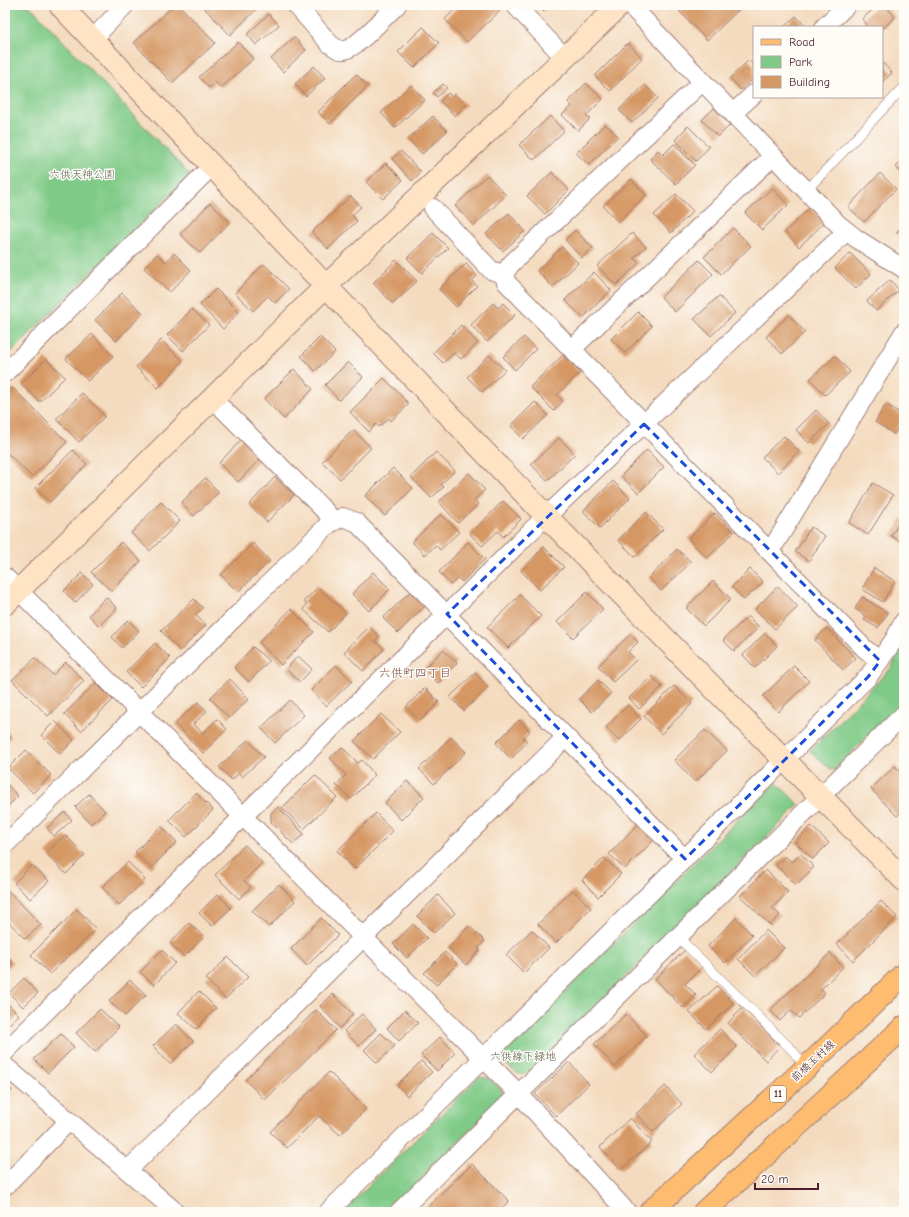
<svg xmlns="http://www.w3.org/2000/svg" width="909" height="1217" viewBox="0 0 909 1217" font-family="'Comic Neue','Klee One',sans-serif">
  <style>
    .green { fill: #7fca87; stroke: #647459 }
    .building { fill: #d59764 }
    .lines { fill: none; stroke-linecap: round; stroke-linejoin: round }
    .lane-casing { stroke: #9f7d75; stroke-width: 10 }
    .street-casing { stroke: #9f7d75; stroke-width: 20 }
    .secondary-casing { stroke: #9f7d75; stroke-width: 24 }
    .primary-casing { stroke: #9f7d75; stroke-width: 24 }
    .lane { stroke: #fff; stroke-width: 9 }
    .street { stroke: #fff; stroke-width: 18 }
    .secondary { stroke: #fee4c5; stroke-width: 22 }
    .primary { stroke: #fdbc6f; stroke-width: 22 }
    .marked { fill: none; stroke: #1d4ed8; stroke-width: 3; stroke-dasharray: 8 5; stroke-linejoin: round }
    .labels { text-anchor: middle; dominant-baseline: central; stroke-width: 3; stroke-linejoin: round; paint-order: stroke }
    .shield { fill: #fdfcf7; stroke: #806168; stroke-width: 1 }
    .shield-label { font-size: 10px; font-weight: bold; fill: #4a1f2b }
    .park-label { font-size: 11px; fill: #5d5b4b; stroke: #fdfcf7 }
    .street-label { font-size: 11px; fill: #4a1f2b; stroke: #fdfcf7 }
    .neighbourhood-label { font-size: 12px; fill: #7b493f; stroke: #fdfcf7 }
  </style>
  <rect width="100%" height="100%" fill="#fdfcf7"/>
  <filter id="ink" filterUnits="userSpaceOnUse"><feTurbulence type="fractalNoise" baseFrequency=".025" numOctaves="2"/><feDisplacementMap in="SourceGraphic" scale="8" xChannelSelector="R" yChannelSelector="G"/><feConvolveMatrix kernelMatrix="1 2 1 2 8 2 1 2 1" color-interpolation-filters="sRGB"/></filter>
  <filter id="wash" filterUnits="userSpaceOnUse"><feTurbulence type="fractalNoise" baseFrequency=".012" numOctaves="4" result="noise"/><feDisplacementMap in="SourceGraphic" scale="16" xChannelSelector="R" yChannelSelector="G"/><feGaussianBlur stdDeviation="0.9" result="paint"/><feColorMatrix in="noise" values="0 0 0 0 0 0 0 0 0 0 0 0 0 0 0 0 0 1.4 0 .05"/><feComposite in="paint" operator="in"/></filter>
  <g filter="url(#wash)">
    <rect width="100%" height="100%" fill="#f4dbbf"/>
    <path class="green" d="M5 5H29L190 175 5 358Z
      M904 643V700L833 771 810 751 891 668Z
      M776 782 799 805 528 1074H518L503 1062 504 1052Z
      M479 1077 488 1078 502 1090 501 1099 389 1212H342Z"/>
    <g id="blocks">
      <path class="building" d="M174 5H179L215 43 172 83 134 43Z
        M209 5H261L230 35 205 9Z
        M460 5H499L502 9 467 42 445 19Z
        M538 5H549L543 11Z
        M686 5H744L707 40 679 11Z
        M878 5H885L895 17 882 29V27H869L862 19Z
        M269 14 279 25 256 45 247 34Z
        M796 16 806 27H784Z
        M423 27 439 43 414 68 398 52Z
        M294 37 306 50 283 72 271 59Z
        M238 42 253 59 221 88 215 82 209 88 199 77Z
        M628 43 642 58 610 91 595 76Z
        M749 60 754 66V78L741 90 730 78Z
        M882 62 892 73 882 82Z
        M314 66 325 78 306 96 295 84Z
        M356 74 368 86 330 124 318 112Z
        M586 83 603 99 586 116 590 119 578 131 562 115 572 106 568 102Z
        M443 84 447 88 437 97 433 93Z
        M411 85 425 100 395 128 381 113Z
        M645 85 658 98 632 123 619 110Z
        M448 93 452 97 455 94 466 105 455 116 440 101Z
        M714 108 730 125 718 137 702 120Z
        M433 116 447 131 422 154 408 139Z
        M550 116 564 131 534 160 519 145Z
        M605 124 618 136 589 165 576 153Z
        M688 126 709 147 696 161 675 140Z
        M674 144 695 165 676 184 650 159 658 150 663 155Z
        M401 151 421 172 412 181 392 159Z
        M904 159V175L896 167Z
        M386 163 403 180 383 199 366 182Z
        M552 172 569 190 545 214 527 196Z
        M880 173 896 189 864 222 848 207Z
        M487 175 506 195 474 226 455 206Z
        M631 179 646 195 618 222 603 206Z
        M772 188 788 205 762 230 745 213Z
        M676 194 693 211 671 233 654 215Z
        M351 196 361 207 352 215 357 221 328 249 312 232Z
        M210 203 230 222 200 253 180 234Z
        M810 207 825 222 799 247 785 232Z
        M509 213 525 231 503 251 486 234Z
        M904 224V241L896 233Z
        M733 228 751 246 721 274 704 257Z
        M575 230 593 248 582 258 565 240Z
        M433 233 448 248 422 273 407 258Z
        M632 233 646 247 634 258 639 263 616 285 597 266Z
        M562 247 578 263 553 287 537 271Z
        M174 253 191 270 170 292 144 268 157 254 166 262Z
        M850 253 871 274 856 289 835 268Z
        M396 260 417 281 393 304 373 283Z
        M699 260 713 274 675 312 661 297Z
        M264 264 289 289 275 303 268 296 253 311 235 293Z
        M466 264 477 276 472 281 477 286 456 307 439 289Z
        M594 272 611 290 583 318 565 300Z
        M890 280 899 290 876 311 867 301Z
        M216 289 239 312 223 329 200 305Z
        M122 293 143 313 116 341 95 320Z
        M719 296 735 313 711 336 694 319Z
        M493 303 498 308 503 303 515 315 487 342 471 325Z
        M192 309 209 325 183 351 167 335Z
        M638 312 652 326 625 353 611 339Z
        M789 315 805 332 782 354 766 337Z
        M461 325 478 343 461 359 454 353 443 363 433 353Z
        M92 334 113 356 88 381 66 359Z
        M320 337 335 352 315 371 301 356Z
        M524 337 536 349 515 370 503 357Z
        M161 340 183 361 158 388 136 367Z
        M489 355 505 370 482 392 467 377Z
        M563 355 580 373 557 395 563 401 554 411 530 387Z
        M835 356 850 372 825 395 810 379Z
        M46 359 65 377 40 402 21 384Z
        M348 362 363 377 339 400 325 385Z
        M294 369 313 389 284 419 264 399Z
        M384 378 409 404 391 421 389 418 379 427 376 424 369 432 350 412Z
        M13 388 67 442 32 477 5 451V396Z
        M82 393 105 416 79 442 56 419Z
        M535 402 548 415 523 439 511 426Z
        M886 404 904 416 894 434 875 422Z
        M816 410 829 424 809 443 796 430Z
        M353 430 371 448 340 479 322 462Z
        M784 436 799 451 778 473 762 457Z
        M243 438 262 457 238 482 219 463Z
        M559 438 575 454 547 481 531 464Z
        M73 450 87 464 50 502 35 488Z
        M647 450 664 467 638 493 621 476Z
        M436 452 455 471 441 484 444 487 431 498 411 477Z
        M393 468 413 488 385 516 365 496Z
        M469 473 485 490 474 500 478 504 458 523 439 502Z
        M275 477 294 495 267 522 249 505Z
        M205 478 219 492 194 516 181 503Z
        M613 481 630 498 600 528 583 511Z
        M873 483 893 495 868 535 849 523Z
        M503 501 521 519 503 537 498 531 482 546 470 534Z
        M161 502 180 521 150 551 131 533Z
        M646 512 663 529 635 557 618 540Z
        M715 513 734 532 707 558 688 539Z
        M441 514 459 532 440 550 436 545 425 555 412 542Z
        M902 518 904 519V543L891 536Z
        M811 527 825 536 809 561 795 552Z
        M121 542 141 561 111 591 91 572Z
        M468 542 485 559 462 582 458 578 451 585 439 572Z
        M253 543 270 561 238 592 221 575Z
        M544 547 564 567 540 590 521 571Z
        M677 549 691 562 661 591 649 578Z
        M874 568 895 581 883 602 862 589Z
        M750 569 763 582 744 600 732 587Z
        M373 572 390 589 369 611 352 594Z
        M82 573 93 584 75 603 64 591Z
        M713 581 731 599 704 626 686 608Z
        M778 586 798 607 775 629 755 609Z
        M318 587 346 613 328 632 303 609 307 605 304 601Z
        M410 592 425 606 398 633 383 618Z
        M587 592 603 609 573 638 557 622Z
        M520 595 541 616 508 648 487 627Z
        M106 597 117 608 99 626 89 615Z
        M862 597 888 613 878 628 864 620 866 616 855 609Z
        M194 599 203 608 195 615 206 625 180 651 161 631Z
        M291 609 314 632 281 665 259 642Z
        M748 616 759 627 734 651 723 640Z
        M128 620 139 631 122 648 112 637Z
        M369 627 379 636 375 641 384 649 363 671 344 652Z
        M827 628 856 658 843 670 815 640Z
        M765 633 777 646 755 668 743 655Z
        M630 634 638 642 628 652 636 660 613 682 598 666Z
        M155 643 170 658 141 687 126 672Z
        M253 647 269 661 249 682 234 667Z
        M443 650 457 663 438 683 424 669Z
        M298 656 312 669 300 682 286 669Z
        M35 658 53 675 66 662 84 681 48 716 12 680Z
        M336 665 352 681 326 706 311 690Z
        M794 666 809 681 778 712 763 696Z
        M475 673 488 687 464 711 450 697Z
        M652 676 662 687 639 709 629 698Z
        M230 679 249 699 229 718 210 698Z
        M598 680 611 693 592 712 579 699Z
        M96 683 113 700 81 731 64 714Z
        M674 686 692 704 661 734 644 716Z
        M425 688 439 702 420 721 406 707Z
        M290 700 304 715 275 743 261 728Z
        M198 702 207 711 193 724 203 733 217 719 227 729 203 753 175 724Z
        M628 705 641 719 619 741 606 727Z
        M381 714 400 732 373 759 354 741Z
        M519 720 530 731 523 738 527 742 511 759 496 743Z
        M55 721 74 740 60 754 41 735Z
        M5 730 11 737 5 743Z
        M705 730 727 751 695 782 674 760Z
        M451 737 466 752 434 784 419 769Z
        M248 740 264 757 242 777 239 773 232 780 219 767Z
        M342 747 358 763 362 760 375 775 351 799 336 785 346 775 330 758Z
        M26 750 51 775 33 793 8 768Z
        M895 766 904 776V813L902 811 897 816 871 789Z
        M315 775 337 797 304 829 282 808Z
        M407 781 424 797 401 820 385 803Z
        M5 782 18 796 5 809Z
        M196 793 213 810 186 837 169 820Z
        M89 794 105 811 91 824 75 807Z
        M278 807 304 834 293 844 271 822V813Z
        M65 812 72 820 54 836 47 828Z
        M376 813 393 831 355 869 337 851Z
        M639 823 655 839 625 869 609 854Z
        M161 826 177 842 151 868 135 852Z
        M811 826 829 843 813 859 795 842Z
        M65 835 85 855 66 874 46 853Z
        M245 845 262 863 244 881 251 887 239 899 215 875Z
        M801 854 814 867 796 885 776 865 785 856 792 862Z
        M604 858 621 874 598 897 582 880Z
        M128 862 145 880 119 905 102 887Z
        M32 865 49 881 30 899 14 883Z
        M766 870 788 892 772 908 780 915 770 925 740 896Z
        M279 884 295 901 269 927 252 911Z
        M8 890 41 925 25 939 5 918V893Z
        M573 890 591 908 556 943 538 924Z
        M218 894 231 908 212 926 199 913Z
        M438 895 455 913 434 933 417 916Z
        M881 901 897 917 853 961 837 944Z
        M77 909 96 929 50 974 31 955Z
        M321 918 338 935 307 966 291 949Z
        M736 918 752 935 725 963 708 946Z
        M189 923 204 937 184 957 170 943Z
        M413 924 427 938 407 958 393 944Z
        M469 926 485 941 478 948 480 950 466 965 448 948Z
        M532 930 549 948 524 973 506 955Z
        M766 930 784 948 755 976 738 959Z
        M162 950 175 963 154 985 140 972Z
        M685 950 702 967 685 984 696 995 683 1008 655 979Z
        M445 952 457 964 436 985 424 973Z
        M830 953 843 967 821 989 825 993 799 1018 791 1010 780 1021 770 1010Z
        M5 955 13 963 5 970Z
        M228 957 248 977 225 999 206 979Z
        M24 978 38 993 23 1007 9 993Z
        M130 980 146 995 125 1016 109 1001Z
        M717 986 734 1003 706 1029 689 1012Z
        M199 991 216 1008 196 1029 178 1013Z
        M333 994 353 1014 340 1028 320 1006Z
        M5 1001 19 1015 5 1028Z
        M743 1008 780 1046 766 1061 728 1023Z
        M100 1009 119 1027 95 1052 76 1033Z
        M316 1010 336 1030 265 1100 245 1080Z
        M405 1010 418 1023 399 1041 387 1028Z
        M362 1014 376 1029 359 1046 344 1031Z
        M626 1014 647 1036 615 1067 594 1044Z
        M176 1024 193 1041 170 1064 153 1046Z
        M720 1029 737 1047 712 1072 694 1054Z
        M381 1033 395 1046 377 1063 364 1050Z
        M61 1034 74 1047 48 1073 34 1059Z
        M440 1037 455 1053 437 1071 421 1055Z
        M421 1061 432 1072 407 1096 397 1085Z
        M569 1062 589 1084 556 1116 535 1094Z
        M329 1072 366 1109 340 1135 319 1116 287 1148 270 1132Z
        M5 1084 12 1090 5 1098Z
        M665 1086 682 1104 653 1132 636 1114Z
        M630 1118 652 1142 621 1170 600 1147Z
        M472 1164 509 1201 498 1212H422Z"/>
    </g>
  </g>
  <g filter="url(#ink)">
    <use href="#blocks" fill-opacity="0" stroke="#9f7d75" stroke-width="1"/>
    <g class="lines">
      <defs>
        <path id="lane" d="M806 191 904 87
          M678 937 793 1051 806 1068"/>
        <path id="street" d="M296 5 330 44C335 47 338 51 344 50 356 49 387 14 397 5
          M515 5 565 58
          M630 5 838 224 857 239 904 269
          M824 27 847 5
          M92 40 125 5
          M702 82 512 263C507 269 503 274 506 282L865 649 880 661
          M733 113 754 94
          M433 208 491 270 505 275
          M572 349 773 156
          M5 373 212 166
          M223 409 327 513 332 522
          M768 550 776 542 904 332
          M5 577 519 1094 627 1212
          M5 845 329 524 343 517 356 522 685 859
          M5 1052 535 527 847 231
          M5 1066 176 1212
          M128 1170 566 737
          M5 1186 69 1121
          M328 1212 868 677 894 640 904 621
          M399 1212 904 714"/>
        <path id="secondary" d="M60 5C338 300 617 594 904 880
          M5 604 326 286 620 5"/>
        <path id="primary" d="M650 1212 806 1068 904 974
          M704 1212 904 1027"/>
      </defs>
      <use href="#lane" class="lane-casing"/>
      <use href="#street" class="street-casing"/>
      <use href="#secondary" class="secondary-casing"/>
      <use href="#primary" class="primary-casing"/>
      <use href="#lane" class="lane"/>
      <use href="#street" class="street"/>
      <use href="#secondary" class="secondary"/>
      <use href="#primary" class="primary"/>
    </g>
  </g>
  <path class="marked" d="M644 424 880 661 868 677 685 859 447 614Z"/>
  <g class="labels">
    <rect class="shield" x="770" y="1086" width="16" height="16" rx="3"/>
    <g class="shield-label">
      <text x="778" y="1094">11</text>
    </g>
    <g class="park-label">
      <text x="82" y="174">六供天神公園</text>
      <text x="523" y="1056">六供線下緑地</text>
    </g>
    <g class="street-label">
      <text transform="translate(813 1061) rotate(-43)">前橋玉村線</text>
    </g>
    <g class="neighbourhood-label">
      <text x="415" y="673">六供町四丁目</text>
    </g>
  </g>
  <rect width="909" height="1217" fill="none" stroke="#fdfcf7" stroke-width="20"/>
  <rect x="753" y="26" width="130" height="72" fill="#fdfcf7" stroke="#b5a4a5"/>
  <rect x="761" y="39" width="20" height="6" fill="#fdbc6f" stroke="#b5a4a5"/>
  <text x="789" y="46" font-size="12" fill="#4a1f2b">Road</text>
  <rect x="761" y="56" width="20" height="12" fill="#7fca87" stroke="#b5a4a5"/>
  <text x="789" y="66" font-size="12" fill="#4a1f2b">Park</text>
  <rect x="761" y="76" width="20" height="12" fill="#d59764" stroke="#b5a4a5"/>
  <text x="789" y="86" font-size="12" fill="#4a1f2b">Building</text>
  <path d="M755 1183v6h63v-6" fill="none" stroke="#4a1f2b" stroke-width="2"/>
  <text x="761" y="1183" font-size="12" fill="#4a1f2b" stroke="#fdfcf7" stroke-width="3" paint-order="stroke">20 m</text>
</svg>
